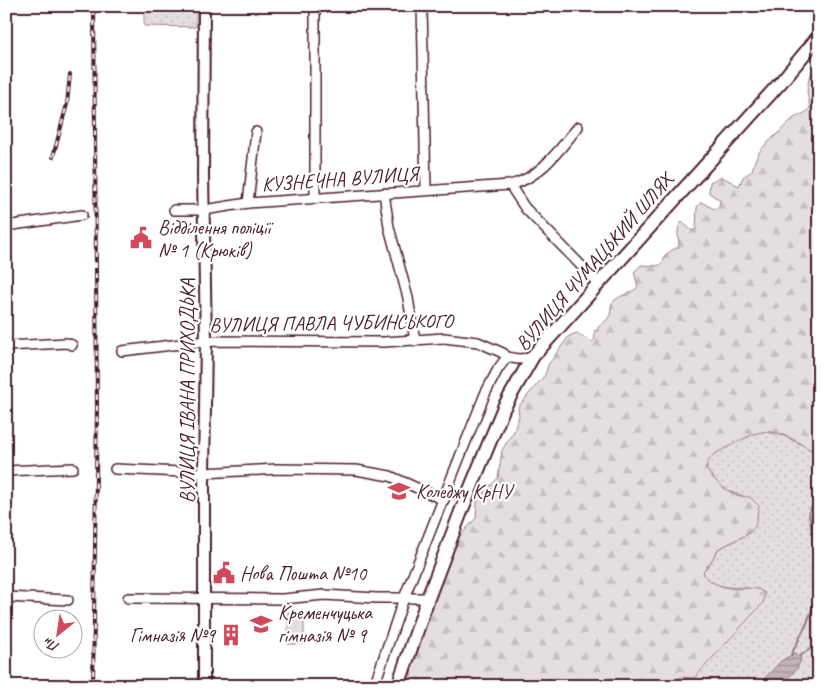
<svg xmlns="http://www.w3.org/2000/svg" width="825" height="692" font-family="Caveat,sans-serif">
  <defs>
    <pattern id="green-dots" width="8" height="8" patternUnits="userSpaceOnUse" patternTransform="scale(1.25)"><rect width="8" height="8" fill="#e5dee0"/><path d="M2 2h.1M6 6h.1" fill="none" stroke="#c6bec0" stroke-width="1.8" stroke-linecap="round"/></pattern>
    <pattern id="forest-firs" width="22" height="20" patternUnits="userSpaceOnUse" patternTransform="scale(1.25)"><rect width="22" height="20" fill="#e5dee0"/><path d="M5 1l3.5 6h-7zM16 11l3.5 6h-7z" fill="#c6bec0"/></pattern>
    <pattern id="water-rules" width="6" height="5" patternUnits="userSpaceOnUse" patternTransform="scale(1.25)"><rect width="6" height="5" fill="#c1b3b6"/><path d="M0 2.5h6" fill="none" stroke="#9f9194"/></pattern>
  </defs>
  <rect width="100%" height="100%" fill="#fff"/>
  <filter id="ink" filterUnits="userSpaceOnUse"><feTurbulence type="fractalNoise" baseFrequency=".02" numOctaves="2"/><feDisplacementMap in="SourceGraphic" scale="10" xChannelSelector="R" yChannelSelector="G"/><feConvolveMatrix kernelMatrix="1 2 1 2 8 2 1 2 1" color-interpolation-filters="sRGB"/></filter>
  <g filter="url(#ink)">
    <!-- green -->
    <g fill="url(#green-dots)" stroke="#987e86">
      <polygon points="153,6 196,6 196,27 144,26 144,8 152,8"/>
      <path d="M762,431L784,436L815,451H819V686H667L681,677L746,587C732,588 707,588 703,571L710,563L718,549L748,534L745,497L722,488L706,469C706,465 707,461 710,458C717,449 751,435 762,431Z"/>
    </g>
    <!-- forest -->
    <path fill="url(#forest-firs)" stroke="#987e86" d="M819,63V451C811,452 804,446 798,442C764,423 756,433 726,448C716,453 707,457 706,469C717,484 731,497 750,497L759,506L755,527L748,534L718,549L710,563L703,571C705,581 719,586 729,588C741,591 753,584 765,593L763,603L694,678L681,677L667,686H410L412,665L455,543L459,537L476,518L477,502L479,498L498,478L502,450L514,431L519,416L518,407L545,375L548,365L569,336L577,333L592,342L595,339L594,334L595,330L598,331V327C602,324 608,320 610,315C612,310 609,305 614,301C621,294 631,294 638,287L634,272L641,265L658,266L664,261V256L672,250L679,247C679,238 675,229 682,222L691,230H696L697,207L701,202L714,209L719,206L720,200L709,193L710,182L721,177C728,179 732,183 739,186L743,177L752,171C756,152 763,147 776,135C782,130 787,123 794,118C800,114 806,114 810,108L807,91L809,78Z"/>
    <!-- pitch -->
    <rect fill="#e5dee0" stroke="#987e86" x="288" y="612" width="16" height="32"/>
    <!-- water -->
    <path fill="url(#water-rules)" stroke="#91787e" d="M795,653L801,658C799,670 788,678 780,686H757L781,661Z"/>
    <g fill="none" stroke-linecap="round" stroke-linejoin="round">
      <!-- stream -->
      <g stroke="#91787e" stroke-width="2">
        <polyline points="791,655 807,623 815,601 819,581 809,512 819,493"/>
        <polyline points="800,656 819,643"/>
      </g>
      <!-- minor casing -->
      <g stroke="#4a1f2b" stroke-width="12">
        <g id="minor">
          <polyline points="422,6 426,190"/>
          <path d="M510,185C540,178 559,150 578,127"/>
          <polyline points="384,193 389,227 408,298 415,341"/>
          <polyline points="315,198 315,6"/>
          <polyline points="248,203 256,132"/>
          <polyline points="174,210 204,210 248,203 510,185 525,208 598,283"/>
          <polyline points="6,226 82,215"/>
          <polyline points="6,346 67,343 72,345"/>
          <polyline points="122,351 206,341 384,342 444,338 478,342 503,353 507,357 518,359 532,358"/>
          <polyline points="115,469 204,473 278,469 356,470 390,476 444,500"/>
          <polyline points="6,471 73,468"/>
          <polyline points="6,597 68,600"/>
          <polyline points="128,598 283,599 324,595 377,598 428,598"/>
          <polyline points="374,686 404,598 463,449 485,394 498,369 507,357"/>
        </g>
      </g>
      <!-- major casing -->
      <g stroke="#4a1f2b" stroke-width="14">
        <polyline id="major" points="204,6 203,176 206,341 204,473 204,686"/>
      </g>
      <!-- highway casing -->
      <g stroke="#4a1f2b" stroke-width="16">
        <polyline id="highway" points="398,686 428,598 462,509 504,407 533,356 781,82 819,36"/>
      </g>
      <!-- minor -->
      <use href="#minor" stroke="#fff" stroke-width="9"/>
      <!-- major -->
      <use href="#major" stroke="#fff" stroke-width="10"/>
      <!-- highway -->
      <use href="#highway" stroke="#fff" stroke-width="12"/>
      <!-- rail casing -->
      <g stroke="#4a1f2b" stroke-width="4">
        <g id="rail">
          <polyline points="53,157 67,104 70,74"/>
          <polyline points="93,686 97,406 94,6"/>
        </g>
      </g>
      <!-- rail -->
      <use href="#rail" stroke="#fff" stroke-width="2" stroke-dasharray="5.5" stroke-linecap="butt"/>
    </g>
  </g>
  <!-- icons -->
  <defs>
    <g id="civic-bare" transform="scale(1.725)"><path d="M-.6-6.5H3V-4.5H.6V-3L4-1V1h2V6H-6V1h2V-1L-.6-3ZM-1.2 2.5V6h2.4V2.5Z" fill="#d1495b" stroke="#fff" stroke-width="2.5" paint-order="stroke"/></g>
    <g id="school-bare" transform="scale(1.725)"><path d="M0-5L7-2L0 1L-7-2ZM-4 1L0 2.5L4 1V4Q0 6-4 4Z" fill="#d1495b" stroke="#fff" stroke-width="2.5" paint-order="stroke"/></g>
    <g id="building-bare" transform="scale(1.725)"><path d="M-4-6H4V6H1V3H-1V6H-4ZM-2.5-4.3h1.7v1.8h-1.7ZM.8-4.3h1.7v1.8H.8ZM-2.5-1h1.7V.8h-1.7ZM.8-1h1.7V.8H.8Z" fill="#d1495b" stroke="#fff" stroke-width="2.5" paint-order="stroke"/></g>
  </defs>
  <g fill-rule="evenodd">
    <use href="#civic-bare" x="141" y="238"/>
    <use href="#school-bare" x="399" y="491"/>
    <use href="#civic-bare" x="224" y="573"/>
    <use href="#school-bare" x="261" y="624"/>
    <use href="#building-bare" x="231" y="635"/>
  </g>
  <g text-anchor="middle" dominant-baseline="central" stroke-width="4.5" stroke-linejoin="round" paint-order="stroke">
    <!-- street labels -->
    <g font-size="20" fill="#4a1f2b" stroke="#fff">
      <text transform="translate(340 179) rotate(-4)">КУЗНЕЧНА ВУЛИЦЯ</text>
      <text transform="translate(594 262) rotate(-49)">ВУЛИЦЯ ЧУМАЦЬКИЙ ШЛЯХ</text>
      <text transform="translate(331 323) rotate(-1)">ВУЛИЦЯ ПАВЛА ЧУБИНСЬКОГО</text>
      <text transform="translate(187 391) rotate(-90)">ВУЛИЦЯ ІВАНА ПРИХОДЬКА</text>
    </g>
    <!-- poi labels -->
    <g font-size="20" fill="#4a1f2b" stroke="#fff" text-anchor="start">
      <text x="158" y="227">Відділення поліції<tspan x="158" dy="23">№ 1 (Крюків)</tspan></text>
      <text x="416" y="491">Коледжу КрНУ</text>
      <text x="240" y="573">Нова Пошта №10</text>
      <text x="278" y="612">Кременчуцька<tspan x="278" dy="23">гімназія № 9</tspan></text>
      <text x="215" y="635" text-anchor="end">Гімназія №9</text>
    </g>
  </g>
  <!-- margin -->
  <rect width="825" height="692" fill="none" stroke="#fff" stroke-width="25"/>
  <rect x="12" y="12" width="800" height="667" fill="none" stroke="#4a1f2b" stroke-width="2" filter="url(#ink)"/>
  <!-- north arrow -->
  <g transform="translate(58 634) rotate(210)"><circle r="24" fill="#ffffff" stroke="#b7a5aa"/>
  <path d="M0-4L9 19L0 12L-9 19Z" fill="#d1495b"/>
  <text y="-8" font-size="14" font-weight="bold" text-anchor="middle" fill="#4a1f2b">Пн</text>
  </g>
</svg>
